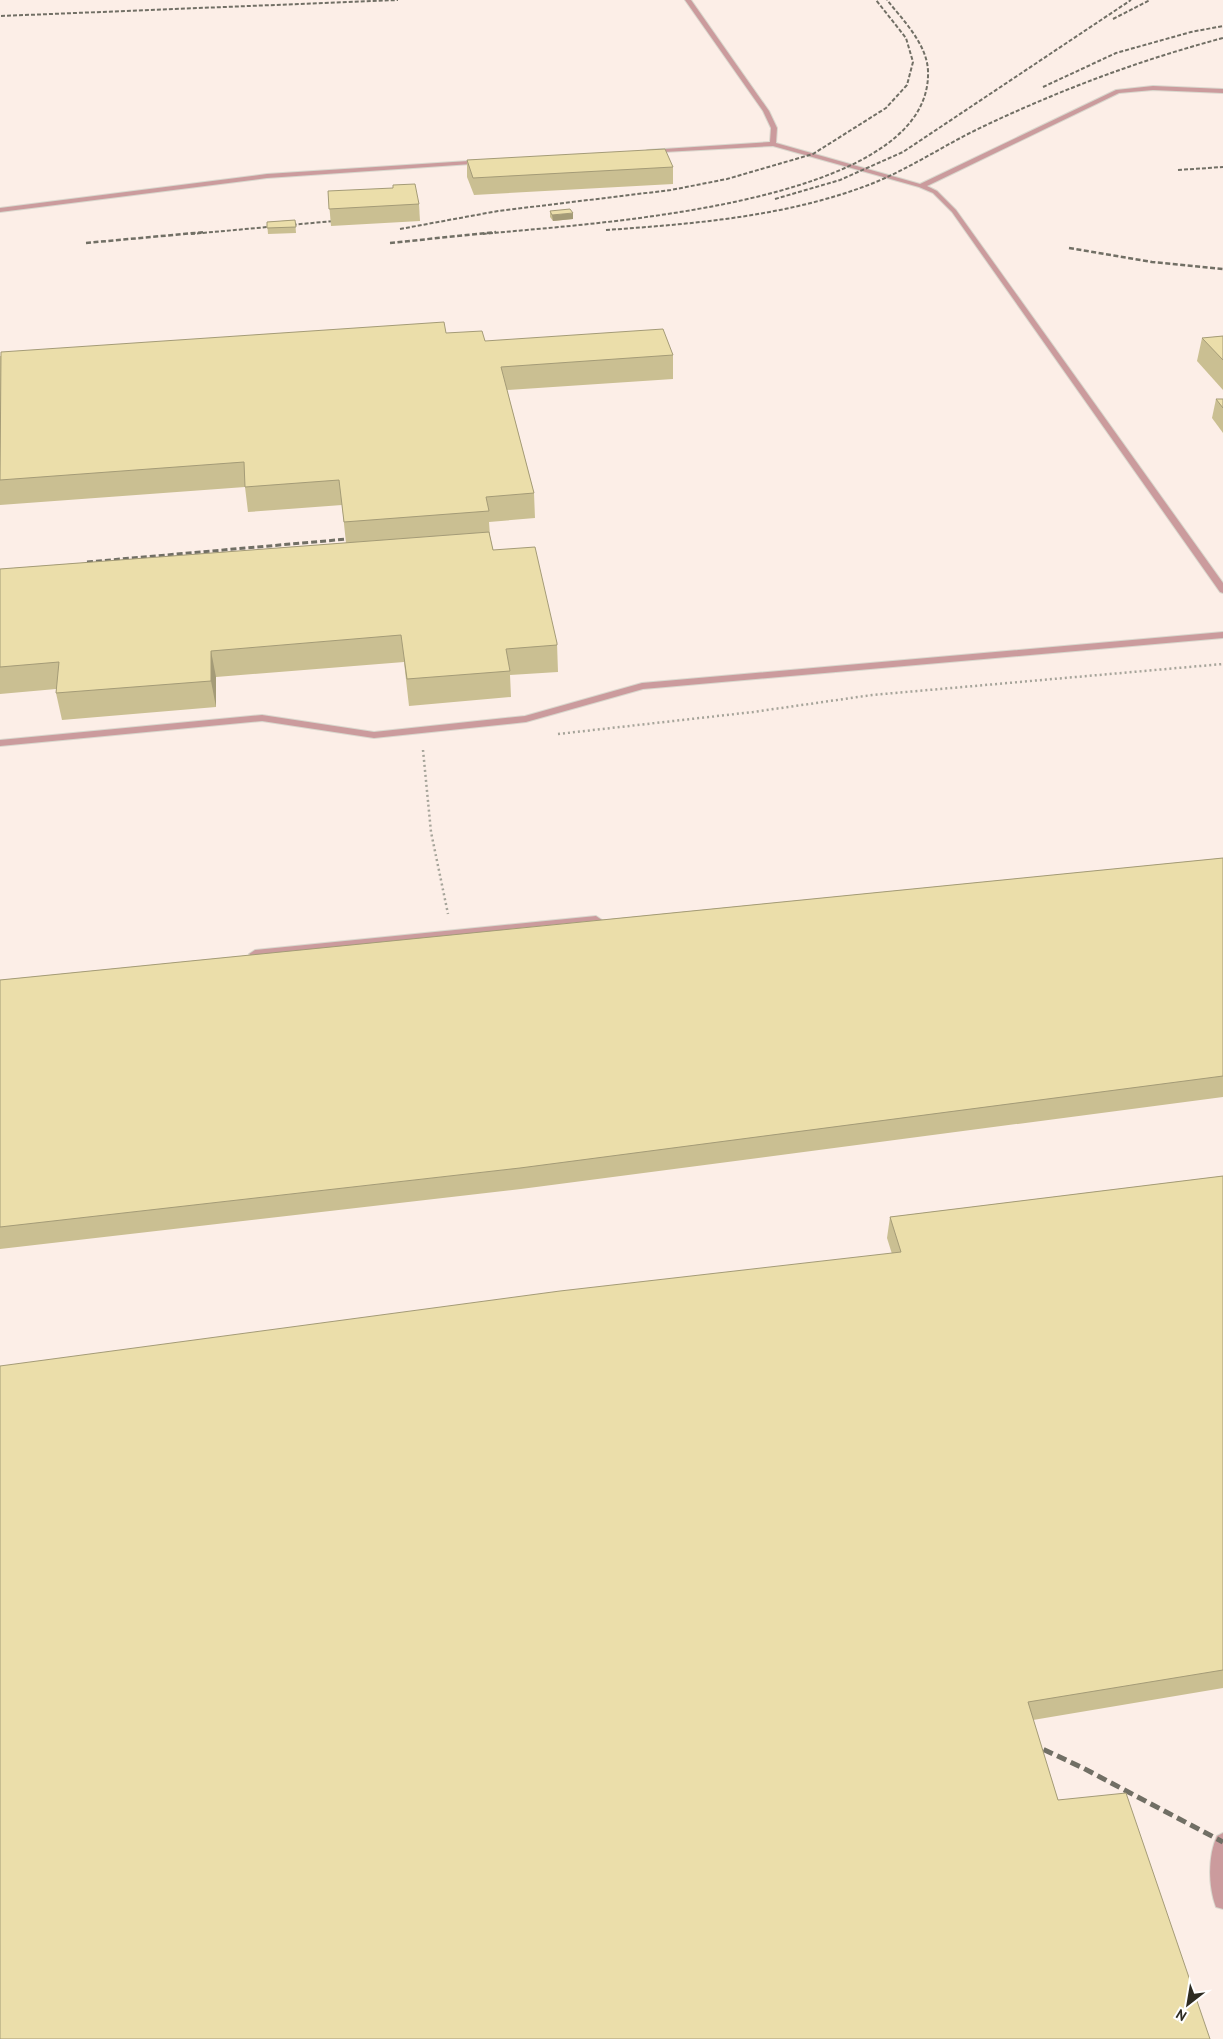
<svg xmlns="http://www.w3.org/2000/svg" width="1223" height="2039" font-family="'PT Sans',sans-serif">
  <rect width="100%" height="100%" fill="#fefcf2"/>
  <!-- industrial -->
  <rect fill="#fceee7" x="0" y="0" width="1223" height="2039"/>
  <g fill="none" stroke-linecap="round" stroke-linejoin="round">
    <!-- minor casing -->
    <g stroke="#d9d7cd" stroke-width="2">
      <g id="minor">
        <polygon points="685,0 691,0 769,111 777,128 776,143 920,184 1116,90 1153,86 1223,89 1223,93 1153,90 1119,93 927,186 937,191 956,210 1223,583 1223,593 1220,592 952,212 933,193 919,187 773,146 646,153 646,151 648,150 770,142 771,128 763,111"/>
        <polygon points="484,160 487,162 486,163 267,178 0,212 0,208 267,174"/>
        <polygon points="1223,632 1223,638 643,689 526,722 374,738 262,721 0,746 0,740 262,715 374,732 525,716 642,683"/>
        <polygon points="596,916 602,920 600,923 255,958 249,954 255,950"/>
        <path d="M1223,1833V1909L1216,1907C1208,1886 1208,1856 1217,1836Z"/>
      </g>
    </g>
    <!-- path -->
    <g stroke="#a6a49a" stroke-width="2.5" stroke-dasharray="2 3" stroke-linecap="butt">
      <polyline points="558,734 753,712 872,695 1223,664"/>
      <polyline points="423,750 431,832 448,914"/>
    </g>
    <!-- minor -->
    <use href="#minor" fill="#cb9b9d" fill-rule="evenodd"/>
    <!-- rail-far3 -->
    <g stroke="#716f65" stroke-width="2" stroke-dasharray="4 2" stroke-linecap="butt">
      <polyline points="1,16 398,0"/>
      <polyline points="1113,19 1150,0"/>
      <polyline points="1043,87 1116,53 1191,32 1223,26"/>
      <polyline points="1178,170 1223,167"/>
      <polyline points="775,199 840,180 903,152 1131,0"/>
      <polyline points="400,229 498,211 671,190 727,179 813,154 886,108 907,85 913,62 906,38 876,0"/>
      <path d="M606,230C692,224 781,217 863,187C905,172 942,146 982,127C1060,90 1140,60 1223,38"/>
      <polyline points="191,234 345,220"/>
      <path d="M483,234C577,224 933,208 928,71C927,44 903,20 887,0"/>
    </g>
    <!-- rail-far2 -->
    <g stroke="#716f65" stroke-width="2.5" stroke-dasharray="5 2.5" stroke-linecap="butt">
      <polyline points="86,243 205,232"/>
      <polyline points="390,243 496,232"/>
      <polyline points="1069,248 1152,262 1223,269"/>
    </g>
    <!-- rail-far1 -->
    <polyline stroke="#716f65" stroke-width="3" stroke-dasharray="6 3" stroke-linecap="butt" points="87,562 359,538"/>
    <!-- rail -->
    <polyline stroke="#716f65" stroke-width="5" stroke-dasharray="10 5" stroke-linecap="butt" points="1030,1743 1083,1768 1223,1842"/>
  </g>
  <!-- wall -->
  <g fill="#cabf92">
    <polygon points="467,160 673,167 673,184 474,195 467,177"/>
    <polygon points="328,191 419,204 420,221 331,226"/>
    <polygon points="550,211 573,219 553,221 550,217"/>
    <polygon points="295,220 296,233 268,234 267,222"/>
    <polygon points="446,333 485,341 673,355 673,379 507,390 534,493 535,518 489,522 490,536 493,550 557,643 558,672 510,675 511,697 409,706 404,662 216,677 216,707 62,720 56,693 56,689 0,694 0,569 346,543 342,505 248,512 245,487 0,505 0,356"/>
    <polygon points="1223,336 1223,390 1197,361 1202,338"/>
    <polygon points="1216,399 1223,399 1223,433 1212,418"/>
    <polygon points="1223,858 1223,1097 521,1189 0,1249 0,980"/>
    <polygon points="1223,1176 1223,1688 1033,1720 1058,1800 0,2039 892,1254 887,1238 890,1217"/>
  </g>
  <!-- shaded-wall -->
  <g fill="#a49b77">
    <polygon points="573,213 573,219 553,221 552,215"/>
    <polygon points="211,651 216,677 216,707 211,681"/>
  </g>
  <!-- building -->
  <g fill="#ebdeaa" stroke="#a49b77">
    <polygon points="665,149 673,167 473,178 467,160"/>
    <polygon points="415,184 419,204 329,209 328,191 393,188 393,185"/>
    <polygon points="570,209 573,213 552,215 550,211"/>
    <polygon points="295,220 296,227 267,228 267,222"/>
    <polygon points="444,322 446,333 482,331 485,341 663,329 673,355 501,367 534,493 486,497 489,511 344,522 339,480 245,487 244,462 0,480 1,352"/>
    <polygon points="1223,336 1223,360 1202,338"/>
    <polygon points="1216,399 1223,399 1223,408"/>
    <polygon points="489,532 493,550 535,547 557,643 557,645 506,649 510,671 407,679 401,635 211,651 211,681 56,693 59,662 0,667 0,569"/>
    <polygon points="1223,858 1223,1076 520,1168 0,1227 0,980"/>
    <polygon points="1223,1176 1223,1670 1028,1702 1058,1800 1126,1793 1210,2039 0,2039 0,1366 560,1291 901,1252 890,1217"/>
  </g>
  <!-- north arrow -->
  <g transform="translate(1188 2004) rotate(211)" stroke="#ffffff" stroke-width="4" paint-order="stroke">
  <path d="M0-4L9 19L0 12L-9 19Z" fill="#2e2c22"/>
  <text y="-8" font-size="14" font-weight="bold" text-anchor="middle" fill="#2e2c22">N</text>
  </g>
</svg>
